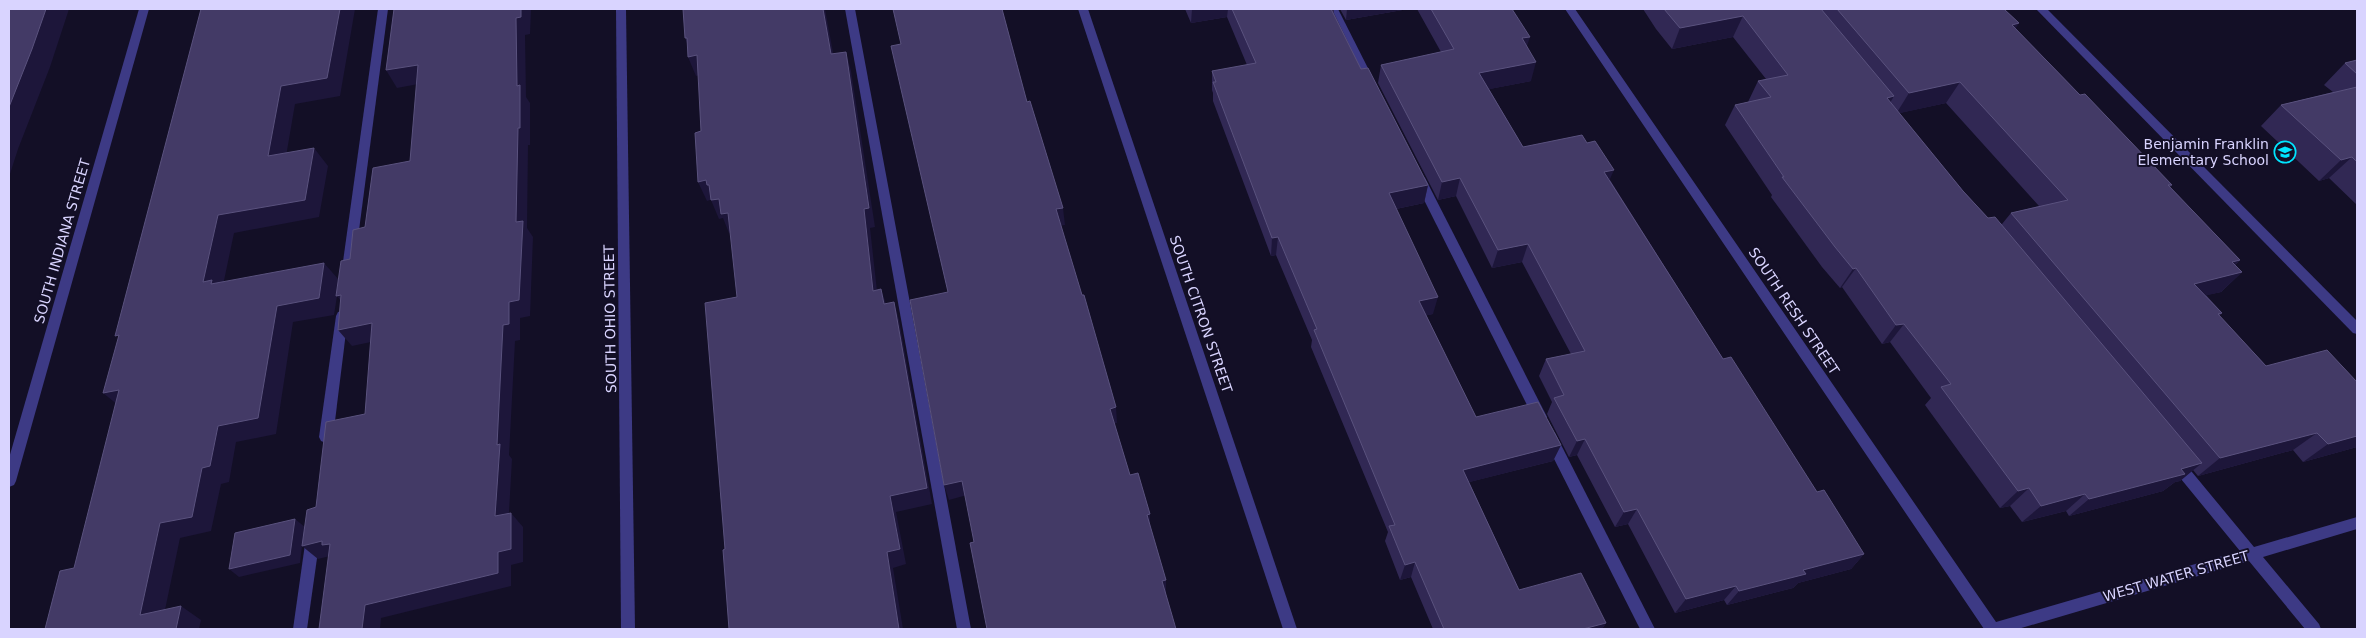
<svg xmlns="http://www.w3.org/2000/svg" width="2366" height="638" font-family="'DejaVu Sans',sans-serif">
  <rect width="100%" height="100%" fill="#130f26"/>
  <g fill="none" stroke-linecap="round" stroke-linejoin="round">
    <!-- minor -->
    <g fill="#3d3a85" fill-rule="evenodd">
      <polygon points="139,9 149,9 16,481 14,485 9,487 9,458"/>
      <polygon points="378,9 388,9 353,276 351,279 343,279 341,276"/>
      <polygon points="616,9 626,9 635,629 621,629"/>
      <polygon points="845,9 855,9 971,629 957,629"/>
      <polygon points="1078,9 1088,9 1297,629 1283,629"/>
      <polygon points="1328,9 1338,9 1375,82 1374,85 1366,85"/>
      <polygon points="1565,9 1575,9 1996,622 2240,551 2172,468 2170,464 2172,460 2177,458 2182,460 2254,547 2357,517 2357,529 2263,557 2319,624 2321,629 2305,629 2249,561 2018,629 1984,629"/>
      <polygon points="2036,9 2047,9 2357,321 2357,334 2353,333"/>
      <polygon points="1419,174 1425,178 1545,413 1547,417 1545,421 1540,423 1535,421 1413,178"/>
      <polygon points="342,311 346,312 348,316 333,437 331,441 326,443 321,441 319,437 336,316 338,312"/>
      <polygon points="1550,431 1555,433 1655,629 1640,629 1543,437 1545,433"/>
      <polygon points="313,531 318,533 320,537 307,629 293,629 306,537 308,533"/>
    </g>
  </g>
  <!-- wall -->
  <g fill="#312854" fill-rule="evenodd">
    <polygon points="1185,9 1334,9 1334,13 1361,69 1428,185 1424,203 1396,209 1433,314 1426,315 1476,417 1561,445 1553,461 1469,482 1519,590 1606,623 1602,629 1433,629 1411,577 1400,580 1385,541 1388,532 1311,347 1312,340 1276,255 1271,256 1213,101 1213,93 1212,90 1212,71 1247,65 1227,17 1191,23"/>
    <polygon points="1340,9 1408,9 1346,20"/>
    <polygon points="1417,9 1512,9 1527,47 1531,81 1489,89 1523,147 1610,180 1723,359 1817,492 1864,554 1851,569 1798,583 1793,588 1727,605 1724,600 1675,613 1628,524 1615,527 1577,455 1569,457 1547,414 1552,402 1539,376 1546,359 1571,354 1522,262 1492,268 1456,196 1438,200 1378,83 1381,65 1441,52"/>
    <path d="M1643,9H2004L2019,23L2015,28L2080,95L2172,185L2170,187L2240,260L2235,265L2242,272L2221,292L2206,295L2222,313L2219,316L2266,366L2357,447L2303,462L2293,450L2198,476L2193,470L2180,481L2175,482L2163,491L2069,516L2066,511L2022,522L2010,506L2000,508L1925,405L1931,398L1890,342L1882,344L1842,287L1840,288L1822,267L1771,197L1772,195L1725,125L1735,105L1748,102L1758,81L1766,79L1733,37L1672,49L1656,29ZM1946,103L2039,206L2011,213L2002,224L1988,218L1963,191L1899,113Z"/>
    <polygon points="2357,60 2357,205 2329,178 2319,181 2261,126 2281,105 2333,92 2324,85 2345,63"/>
  </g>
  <!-- shaded-wall -->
  <g fill="#1d163a">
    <polygon points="46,9 69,9 50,67 18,149 9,177 9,107"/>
    <polygon points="340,9 355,9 340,96 295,104 283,174 268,156 281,86"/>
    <polygon points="521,9 531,9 530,34 525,35 526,97 530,103 530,145 528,145 527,228 533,237 530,316 520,318 520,340 515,341 509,455 512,459 508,530 495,516 497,445 503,325 509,302 516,222 516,18"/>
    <polygon points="823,9 825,9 837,74 831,54"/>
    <polygon points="1192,9 1228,9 1227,17 1191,23"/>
    <polygon points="1347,9 1408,9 1346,20"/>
    <polygon points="1743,16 1733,37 1672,49 1680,28"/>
    <polygon points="2019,23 2005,44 2012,25"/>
    <polygon points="1530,37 1524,55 1522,38"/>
    <polygon points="685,38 687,38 697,55 705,74 696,76 688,57 692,56"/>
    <polygon points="846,52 851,71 875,227 870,228 879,309 873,291"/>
    <polygon points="1536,62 1531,81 1475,92 1479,73"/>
    <polygon points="418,65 429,82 397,88 386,70"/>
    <polygon points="1960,82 1946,103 1896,114 1909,93"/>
    <polygon points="1894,96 1882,117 1887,98"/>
    <polygon points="314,148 328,166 319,217 234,233 222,290 203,282 218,215"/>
    <polygon points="2352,157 2329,178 2319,181 2341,160"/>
    <polygon points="1614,170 1606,188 1604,172"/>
    <polygon points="1460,178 1456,196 1438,200 1442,182"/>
    <polygon points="706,180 728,213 736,231 729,233 723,218 719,219 711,200 713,199 707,201 698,182"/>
    <polygon points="1428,185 1424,203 1386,211 1389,193"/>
    <polygon points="1063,208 1065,225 1058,226 1056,209"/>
    <polygon points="1278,237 1276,255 1271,256 1272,238"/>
    <polygon points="1528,244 1522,262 1492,268 1498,250"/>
    <polygon points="2240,260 2222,277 2242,272 2221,292 2175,303 2194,284 2232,262"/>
    <polygon points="324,263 339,280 341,295 350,312 337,296 334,315 293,322 276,434 236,442 229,482 221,484 211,531 180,538 161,629 140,615 160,523 202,468 218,426 277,306"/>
    <polygon points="1856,268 1842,287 1840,288 1853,269"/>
    <polygon points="881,289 887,307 884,304"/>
    <polygon points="1438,297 1433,314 1415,318 1419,301"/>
    <polygon points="894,302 899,320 932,504 896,512 906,564 893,568 903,629 899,629 887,552 890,496"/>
    <polygon points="372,323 385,339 352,346 338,330"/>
    <polygon points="1904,324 1890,342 1882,344 1896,325"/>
    <polygon points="119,390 123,409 103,393"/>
    <polygon points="1116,407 1117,423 1111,424 1110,409"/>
    <polygon points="2317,433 2293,450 2198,476 2220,458"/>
    <polygon points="2357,436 2357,447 2303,462 2328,444"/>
    <polygon points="1585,439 1577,455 1569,457 1577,441"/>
    <polygon points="1561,445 1553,461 1458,485 1463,470"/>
    <polygon points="2202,463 2180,481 2175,482 2163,491 2069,516 2089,499 2181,469"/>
    <polygon points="962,481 967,495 949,500 944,485"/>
    <polygon points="2029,488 2010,506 2000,508 2018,491"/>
    <polygon points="2085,494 2066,511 2022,522 2041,506"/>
    <polygon points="1637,509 1628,524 1615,527 1624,512"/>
    <polygon points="511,513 523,527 523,562 511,565 511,586 381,618 380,629 362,629 365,605 498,552"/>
    <polygon points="1150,514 1150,529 1147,515"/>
    <polygon points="295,519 322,541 330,544 334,555 318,559 302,546 300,563 239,577 229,569"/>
    <polygon points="1864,554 1851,569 1798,583 1793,588 1727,605 1739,591 1803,570"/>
    <polygon points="1415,562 1411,577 1400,580 1405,565"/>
    <polygon points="1166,580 1166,593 1163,595 1162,581"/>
    <polygon points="1736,586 1724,600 1675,613 1686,599"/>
    <polygon points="181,606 201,620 199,629 176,629"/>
    <polygon points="1606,623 1602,629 1583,629"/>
  </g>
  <!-- building -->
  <g fill="#433a66" stroke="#5a527e">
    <polygon points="9,9 46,9 32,49 9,107"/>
    <polygon points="201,9 340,9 327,78 281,86 268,156 314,148 305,200 218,215 203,282 212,280 211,284 324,263 319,298 277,306 258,418 218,426 210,466 202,468 192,517 160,523 140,615 181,606 176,629 45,629 60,571 74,568 119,390 103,393 119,335 115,336"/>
    <polygon points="394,9 521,9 521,17 516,18 517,86 520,85 520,128 518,128 516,222 523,221 519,300 509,302 509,324 503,325 497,445 500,444 495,516 511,513 511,549 498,552 498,573 365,605 362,629 319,629 330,544 322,545 322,541 302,546 307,510 316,507 326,422 365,414 372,323 338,330 341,295 336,296 341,261 350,259 353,230 365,227 373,168 410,161 418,65 386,70"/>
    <polygon points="683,9 823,9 831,54 846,52 869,208 864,209 873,291 881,289 884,304 894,302 927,488 890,496 900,549 887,552 899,629 729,629 723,550 725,549 705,303 737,297 728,213 721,214 719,199 711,200 709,185 707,185 706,180 698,182 695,133 701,131 697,55 688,57 687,38 685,38"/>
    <polygon points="893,9 1002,9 1027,102 1030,101 1063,208 1056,209 1082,295 1084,295 1116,407 1110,409 1130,475 1138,473 1150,514 1147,515 1166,580 1162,581 1176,629 987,629 970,543 974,542 962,481 944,485 910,300 948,292 891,46 901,44"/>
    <polygon points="1232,9 1331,9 1361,69 1368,68 1428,185 1389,193 1438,297 1419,301 1476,417 1538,402 1561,445 1463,470 1519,590 1581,573 1606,623 1583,629 1444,629 1415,562 1405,565 1389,526 1395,525 1314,330 1317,329 1278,237 1272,238 1213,82 1216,82 1212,71 1256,63"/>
    <polygon points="1431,9 1512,9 1530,37 1522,38 1536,62 1479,73 1523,147 1582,135 1587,143 1595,141 1614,170 1604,172 1723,359 1731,357 1817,492 1824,490 1864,554 1803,570 1806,574 1739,591 1736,586 1686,599 1637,509 1624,512 1585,439 1577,441 1554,398 1564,395 1546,359 1585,351 1528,244 1498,250 1460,178 1442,182 1381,65 1454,49"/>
    <polygon points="1664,9 1821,9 1894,96 1887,98 1963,191 1988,218 1995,217 2202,463 2181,469 2185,474 2089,499 2085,494 2041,506 2029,488 2018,491 1941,387 1951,384 1904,324 1896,325 1856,268 1853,269 1835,247 1782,177 1784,177 1735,105 1771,97 1758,81 1788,75 1743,16 1680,28"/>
    <polygon points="1837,9 2004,9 2019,23 2012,25 2080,95 2085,94 2172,185 2168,185 2240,260 2232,262 2242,272 2194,284 2222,313 2218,314 2266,366 2327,350 2357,382 2357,436 2328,444 2317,433 2220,458 2011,213 2068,200 1960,82 1909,93"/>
    <polygon points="2357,60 2357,74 2345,63"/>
    <polygon points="2357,87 2357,162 2352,157 2341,160 2281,105"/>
    <polygon points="295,519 290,555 229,569 235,533"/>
  </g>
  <!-- icons -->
  <defs>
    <g id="school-ring" transform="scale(1.125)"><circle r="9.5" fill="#130f26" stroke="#00e5ff" stroke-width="1.5"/><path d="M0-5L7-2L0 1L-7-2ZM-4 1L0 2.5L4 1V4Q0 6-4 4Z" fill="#00e5ff"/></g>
  </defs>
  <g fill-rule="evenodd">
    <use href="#school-ring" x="2285" y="152"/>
  </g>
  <g text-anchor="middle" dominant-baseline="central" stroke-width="4" stroke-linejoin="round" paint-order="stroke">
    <!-- poi labels -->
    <g font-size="14" fill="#d9d4ff" stroke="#130f26" text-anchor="end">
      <text x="2269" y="144">Benjamin Franklin<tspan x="2269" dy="16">Elementary School</tspan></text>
    </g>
    <!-- street labels -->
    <g font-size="14" fill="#d9d4ff" stroke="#130f26">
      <text transform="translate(62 241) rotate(-74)">SOUTH INDIANA STREET</text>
      <text transform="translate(1794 311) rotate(56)">SOUTH RESH STREET</text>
      <text transform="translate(1201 314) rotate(71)">SOUTH CITRON STREET</text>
      <text transform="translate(610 319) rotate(-91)">SOUTH OHIO STREET</text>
      <text transform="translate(2176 576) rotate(-16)">WEST WATER STREET</text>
    </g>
  </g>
  <!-- border -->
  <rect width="2366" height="638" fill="none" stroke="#d9d4ff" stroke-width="20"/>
</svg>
